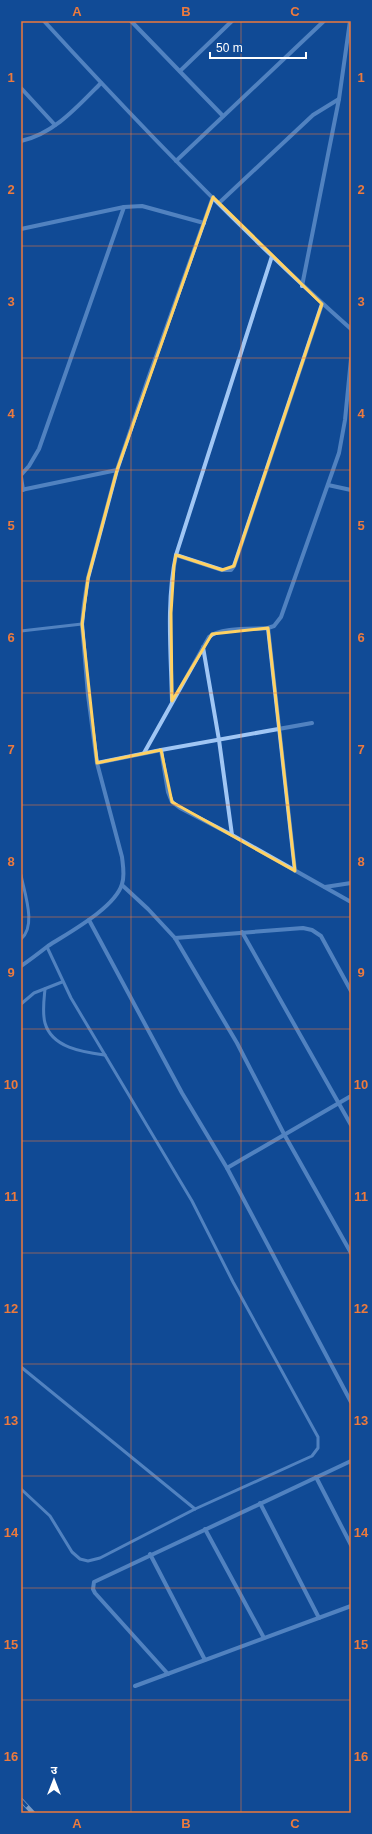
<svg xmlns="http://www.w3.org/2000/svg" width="372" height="1834" font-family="Helvetica,'Noto Sans Devanagari',sans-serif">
  <rect width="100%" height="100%" fill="#114b96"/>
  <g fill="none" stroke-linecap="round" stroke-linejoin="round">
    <!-- lane -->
    <g stroke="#a0c6f4" stroke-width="3">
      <polyline points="21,631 82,624"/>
      <path d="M21,875C24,892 37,926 21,939"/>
      <path d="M45,989C44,1000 42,1012 45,1023C52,1048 83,1052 105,1055"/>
      <polyline points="21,1004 34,993 62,982"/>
      <polyline points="21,1367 195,1509"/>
      <polyline points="21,1489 50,1516 72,1552 80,1559 88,1561 100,1558 195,1509 312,1456 318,1448 318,1437 233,1282 192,1201 71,998 47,947"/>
    </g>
    <!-- street -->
    <g stroke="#a0c6f4" stroke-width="4">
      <path d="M44,21C142,128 243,233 351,329"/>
      <polyline points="131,21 223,116"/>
      <polyline points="180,71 232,21"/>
      <polyline points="21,88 55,125"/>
      <path d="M21,141C54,134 78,106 101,83"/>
      <polyline points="176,161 324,21"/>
      <polyline points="219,203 313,115 339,99"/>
      <polyline points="21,229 124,207 142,206 204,223"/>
      <polyline points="302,286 339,99 350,21"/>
      <polyline points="21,475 29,466 39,449 124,207"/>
      <polyline points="21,477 23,490"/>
      <polyline points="328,485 351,490"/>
      <polyline points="21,490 117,470"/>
      <polyline points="176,555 222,570 231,570 234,566 322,304"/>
      <polyline points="268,628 295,871"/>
      <polyline points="203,647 219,740 232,835"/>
      <path d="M172,701C171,653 166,602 176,555L272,256"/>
      <polyline points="161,750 168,792 172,802 180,808 232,835 351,902"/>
      <path d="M144,753L209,637C219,627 254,629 268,628L274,626L281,617L339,453L345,420L351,359"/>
      <polyline points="97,763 161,750 312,723"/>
      <polyline points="122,885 148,909 175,938 237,1043 284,1134 351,1253"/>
      <polyline points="325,887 351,883"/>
      <polyline points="89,920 182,1093 227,1168 351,1402"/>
      <polyline points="242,932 351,1125"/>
      <polyline points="175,938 303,928 312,930 321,936 351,991"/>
      <path d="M21,966C30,960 39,953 48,946C68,933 115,908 122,884C125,876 123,866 122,857L97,763L88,695L82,624L84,604L88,578L117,470L148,379L213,197"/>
      <polyline points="227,1168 351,1096"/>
      <polyline points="316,1477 351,1545"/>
      <polyline points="260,1503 319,1618"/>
      <polyline points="205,1529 264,1638"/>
      <polyline points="150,1554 205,1660"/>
      <polyline points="168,1674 95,1593 93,1589 94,1582 351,1461"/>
      <polyline points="135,1686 351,1606"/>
    </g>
    <!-- rail casing -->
    <g stroke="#fff" stroke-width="4.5">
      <polyline id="rail" points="21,1800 33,1813"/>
    </g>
    <!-- rail -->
    <use href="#rail" stroke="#114b96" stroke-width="3" stroke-dasharray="9" stroke-linecap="butt"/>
  </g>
  <!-- marked area -->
  <path d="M0 0H372V1834H0ZM213,197L322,304L234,566L222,570L176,555L174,566L171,613L172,701L212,634L268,628L295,871L172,802L161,750L97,763L82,624L88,578L117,470Z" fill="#114b96" fill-opacity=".55" fill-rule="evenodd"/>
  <path fill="none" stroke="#ffd162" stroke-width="3" stroke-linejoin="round" d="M213,197L322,304L234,566L222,570L176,555L174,566L171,613L172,701L212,634L268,628L295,871L172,802L161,750L97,763L82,624L88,578L117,470Z"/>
  <!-- grid -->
  <path fill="none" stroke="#ed7a3d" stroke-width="1" stroke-opacity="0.55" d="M131,21V1813M241,21V1813M21,134H351M21,246H351M21,358H351M21,470H351M21,581H351M21,693H351M21,805H351M21,917H351M21,1029H351M21,1141H351M21,1253H351M21,1364H351M21,1476H351M21,1588H351M21,1700H351"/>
  <!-- border -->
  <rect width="372" height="1834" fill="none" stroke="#114b96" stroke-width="44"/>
  <!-- north arrow -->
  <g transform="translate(54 1780)" stroke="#114b96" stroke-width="3" paint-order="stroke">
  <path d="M0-3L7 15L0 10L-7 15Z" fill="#ffffff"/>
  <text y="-6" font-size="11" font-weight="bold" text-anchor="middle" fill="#ffffff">उ</text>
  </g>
  <!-- scale -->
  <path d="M210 52v6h96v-6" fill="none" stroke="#ffffff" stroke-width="2"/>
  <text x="216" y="52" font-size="12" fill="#ffffff" stroke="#114b96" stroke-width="3" paint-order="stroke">50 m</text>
  <rect x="22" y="22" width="328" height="1790" fill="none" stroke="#ed7a3d" stroke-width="1.5"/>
  <g font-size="13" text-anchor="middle" font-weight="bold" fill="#ed7a3d">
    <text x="77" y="16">A</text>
    <text x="186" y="16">B</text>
    <text x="295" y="16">C</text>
    <text x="11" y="82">1</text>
    <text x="361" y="82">1</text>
    <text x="11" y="194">2</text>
    <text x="361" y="194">2</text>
    <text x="11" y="306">3</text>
    <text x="361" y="306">3</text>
    <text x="11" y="418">4</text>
    <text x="361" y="418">4</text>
    <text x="11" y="530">5</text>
    <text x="361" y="530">5</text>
    <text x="11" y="642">6</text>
    <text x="361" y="642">6</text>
    <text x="11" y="754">7</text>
    <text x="361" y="754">7</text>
    <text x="11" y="866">8</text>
    <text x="361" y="866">8</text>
    <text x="11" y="977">9</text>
    <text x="361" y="977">9</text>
    <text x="11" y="1089">10</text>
    <text x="361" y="1089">10</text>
    <text x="11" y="1201">11</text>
    <text x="361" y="1201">11</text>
    <text x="11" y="1313">12</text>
    <text x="361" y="1313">12</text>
    <text x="11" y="1425">13</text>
    <text x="361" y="1425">13</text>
    <text x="11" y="1537">14</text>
    <text x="361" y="1537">14</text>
    <text x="11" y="1649">15</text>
    <text x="361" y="1649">15</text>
    <text x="11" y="1761">16</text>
    <text x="361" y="1761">16</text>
    <text x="77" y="1828">A</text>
    <text x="186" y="1828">B</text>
    <text x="295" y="1828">C</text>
  </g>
</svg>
